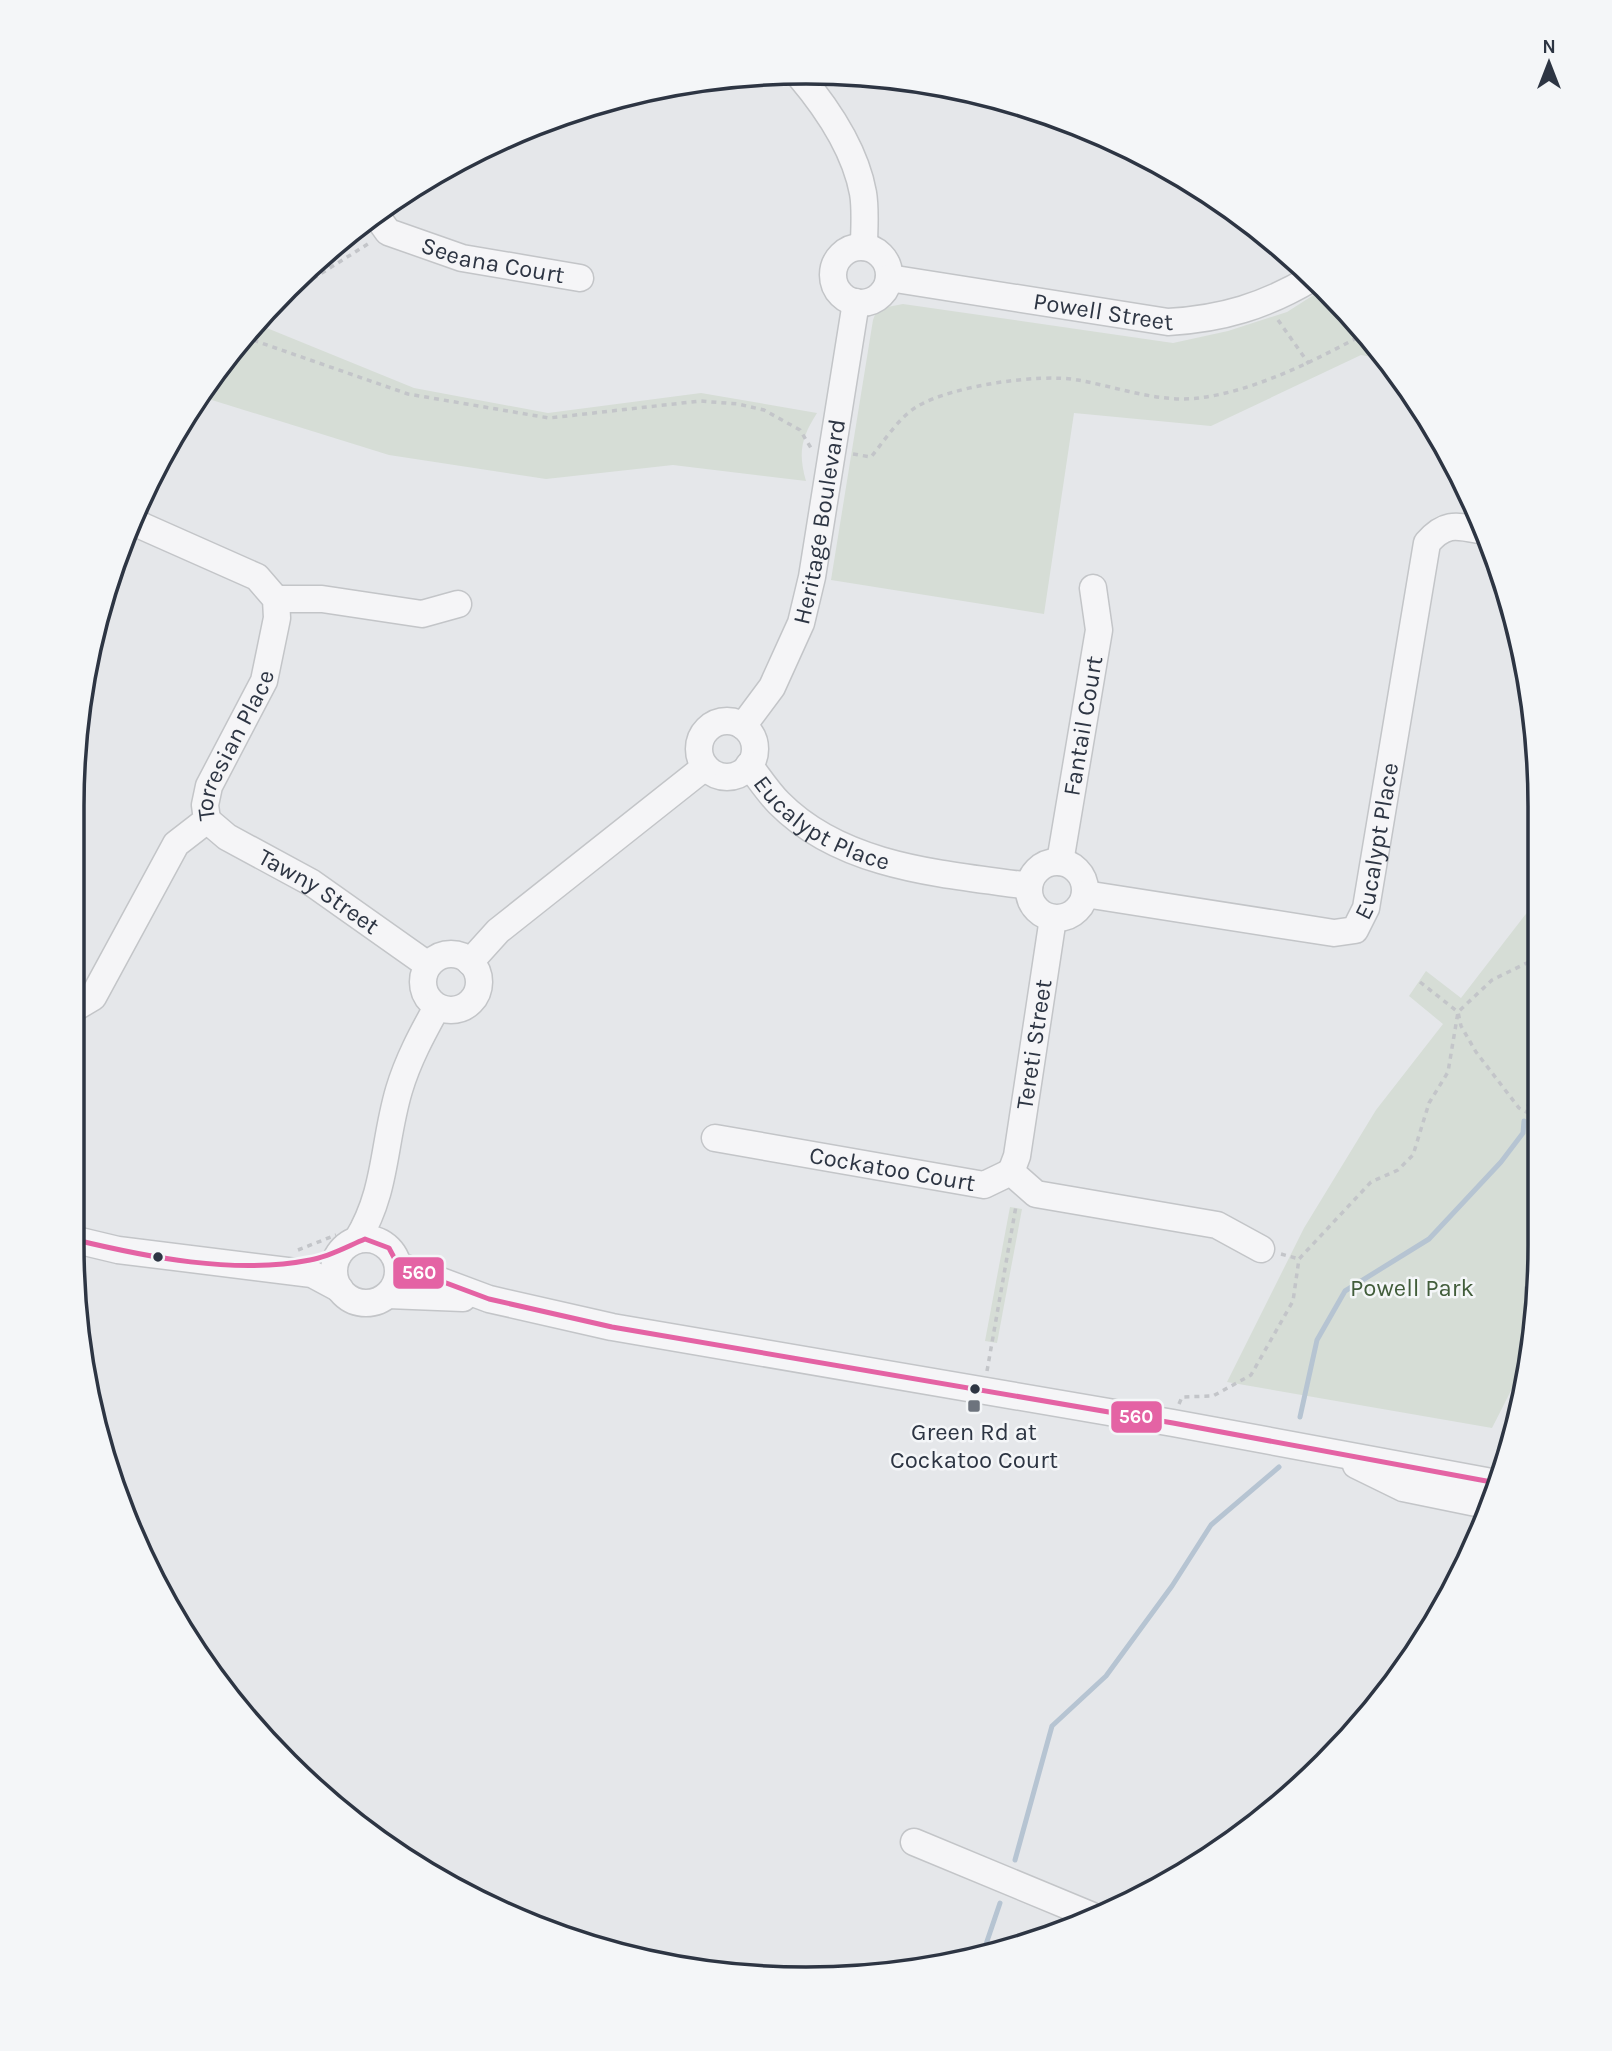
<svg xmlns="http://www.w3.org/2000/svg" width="1612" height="2051" font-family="Karla,sans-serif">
  <rect width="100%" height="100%" fill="#e5e7ea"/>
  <!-- green -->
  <g fill="#d6ddd6">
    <polygon points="1323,289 1358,322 1384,359 1361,355 1211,426 1074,413 1044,614 831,580 873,320 877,309 903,304 1173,343 1228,331 1287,312"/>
    <path d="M257,324L414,388L548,413L701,393L817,413C801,438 798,453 806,481L673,465L546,479L389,455L199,396L224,359Z"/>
    <polygon points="1539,897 1540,1245 1529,1355 1492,1428 1227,1382 1304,1228 1376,1110 1443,1024 1409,996 1426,971 1461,998"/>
    <polygon points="1010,1207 1022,1209 997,1343 985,1341"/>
  </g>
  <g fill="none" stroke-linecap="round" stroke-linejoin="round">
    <!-- stream -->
    <g stroke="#b6c4d2" stroke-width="5">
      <polyline points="1529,1105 1540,1090"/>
      <polyline points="1300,1417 1317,1340 1345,1291 1429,1239 1501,1162 1523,1133 1524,1121"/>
      <polyline points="1015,1860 1052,1726 1106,1676 1172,1586 1211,1525 1279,1467"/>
      <polyline points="982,1956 1000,1903"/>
    </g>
    <!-- minor casing -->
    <g stroke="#c3c5c8" stroke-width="29">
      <g id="minor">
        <path d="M799,75C827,108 855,149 863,193C866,210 864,230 864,247"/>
        <path id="s1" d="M376,215L388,232L462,258L580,278"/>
        <circle cx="861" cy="275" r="28"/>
        <path id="s2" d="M889,278L1168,322C1222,319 1265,306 1312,278"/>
        <polyline points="276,599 322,599 422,614 458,604"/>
        <circle cx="727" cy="749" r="28"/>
        <path id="s3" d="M743,726L772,687L801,623L812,577L856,302"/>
        <path id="s4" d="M749,765C759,778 768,792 779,803C843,868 944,874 1029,886"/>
        <path id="s5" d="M207,820L227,837L312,883L428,965"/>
        <path id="s6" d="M1060,862L1099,630L1093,588"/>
        <circle cx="1057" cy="890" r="28"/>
        <path id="s7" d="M1085,894L1334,933L1355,930L1366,908L1427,543C1446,521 1457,526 1484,531"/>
        <circle cx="451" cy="982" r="28"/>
        <polyline points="470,962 498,931 705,767"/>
        <path id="s8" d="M73,1009L93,997L176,844L207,820L205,805L209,786L264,681L277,618L276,599L257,577L142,526L134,519"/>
        <path id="s9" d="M715,1138L984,1185L1011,1172L1036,1194L1217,1225L1261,1249"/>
        <path id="s10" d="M1011,1172L1017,1156L1053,918"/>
        <polyline points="72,1239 118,1250 312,1274 340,1289"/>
        <circle cx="366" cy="1271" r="32"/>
        <path d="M357,1240C387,1191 383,1144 399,1090C408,1060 422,1034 437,1007"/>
        <polyline points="398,1265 489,1299 612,1327 1173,1423 1497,1483"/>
        <polyline points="388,1295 463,1298"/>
        <polyline points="1356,1465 1403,1488 1491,1506"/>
        <polyline points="914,1842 1090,1915"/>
      </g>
    </g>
    <!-- path -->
    <g stroke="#c3c5c9" stroke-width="3.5" stroke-dasharray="5 5" stroke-linecap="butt">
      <polyline points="279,300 371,242"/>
      <polyline points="1278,320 1309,364"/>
      <polyline points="244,337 408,394 549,418 700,401 738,404 764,410 800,430 811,448"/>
      <path d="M853,454L871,457C885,440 899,417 918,406C952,386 1039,373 1078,380C1117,387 1159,403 1199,398C1255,391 1316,360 1366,333"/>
      <polyline points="1420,982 1458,1012 1461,1026 1476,1052 1519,1108 1540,1119"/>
      <polyline points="298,1250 336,1235"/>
      <polyline points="1281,1254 1299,1259"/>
      <polyline points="987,1371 1016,1206"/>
      <polyline points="1179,1404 1182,1397 1213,1396 1251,1375 1293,1301 1299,1259 1371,1182 1398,1170 1413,1155 1429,1103 1448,1072 1458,1012 1492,980 1539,957"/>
    </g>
    <!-- minor -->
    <use href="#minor" stroke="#f5f5f7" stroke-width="26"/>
    <!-- bus-1 casing -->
    <g stroke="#f4f6f8" stroke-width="10">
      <path id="bus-1" d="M72,1239C146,1257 235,1275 310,1260C329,1257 348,1246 365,1239L389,1248L398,1265L489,1299L612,1327L1173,1423L1497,1483"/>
    </g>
    <!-- bus-1 -->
    <use href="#bus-1" stroke="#e463a4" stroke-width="5"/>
  </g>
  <!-- markers -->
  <g fill="#2d3543" stroke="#f4f6f8" stroke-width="2.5">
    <circle cx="158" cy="1257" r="6"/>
    <circle cx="975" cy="1389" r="6"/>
  </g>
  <rect fill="#6d737d" stroke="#f4f6f8" stroke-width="2.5" x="967" y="1399" width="14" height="14" rx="3.5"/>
  <g text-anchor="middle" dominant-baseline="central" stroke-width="5" stroke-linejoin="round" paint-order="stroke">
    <!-- street labels -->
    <g font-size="24" fill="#2d3543" stroke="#f4f6f8">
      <text stroke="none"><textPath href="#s1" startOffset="130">Seeana Court</textPath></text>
      <text stroke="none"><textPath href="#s2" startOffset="217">Powell Street</textPath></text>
      <text stroke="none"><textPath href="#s3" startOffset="222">Heritage Boulevard</textPath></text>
      <text stroke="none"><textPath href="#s6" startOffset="138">Fantail Court</textPath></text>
      <text stroke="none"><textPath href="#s8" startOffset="318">Torresian Place</textPath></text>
      <text stroke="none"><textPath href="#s4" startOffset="96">Eucalypt Place</textPath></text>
      <text stroke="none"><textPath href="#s7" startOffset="366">Eucalypt Place</textPath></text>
      <text stroke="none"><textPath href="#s5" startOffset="133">Tawny Street</textPath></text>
      <text stroke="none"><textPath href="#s10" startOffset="130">Tereti Street</textPath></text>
      <text stroke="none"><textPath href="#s9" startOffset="180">Cockatoo Court</textPath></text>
    </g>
    <!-- park labels -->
    <g font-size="24" fill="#425d3b" stroke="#f4f6f8">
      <text x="1412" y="1288">Powell Park</text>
    </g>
    <!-- poi labels -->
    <g font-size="24" fill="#2d3543" stroke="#f4f6f8">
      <text x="974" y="1432">Green Rd at<tspan x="974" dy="28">Cockatoo Court</tspan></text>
    </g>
  </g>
  <!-- crop -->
  <path d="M0 0H1612V2051H0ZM806 84H806A722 722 0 0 1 1528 806V1245A722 722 0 0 1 806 1967H806A722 722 0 0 1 84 1245V806A722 722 0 0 1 806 84Z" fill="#f4f6f8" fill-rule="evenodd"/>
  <path fill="none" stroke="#2d3543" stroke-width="3.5" d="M806 84H806A722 722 0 0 1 1528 806V1245A722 722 0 0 1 806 1967H806A722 722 0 0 1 84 1245V806A722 722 0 0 1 806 84Z"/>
  <g stroke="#f4f6f8" stroke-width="2.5">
    <rect x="392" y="1256" width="53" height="34" rx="7" fill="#e463a4"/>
    <rect x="1110" y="1400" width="53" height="34" rx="7" fill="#e463a4"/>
  </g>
  <g font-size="19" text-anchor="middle" font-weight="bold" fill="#fff">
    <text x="419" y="1279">560</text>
    <text x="1136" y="1423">560</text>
  </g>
  <!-- north arrow -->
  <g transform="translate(1549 63)" stroke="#f4f6f8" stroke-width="5" paint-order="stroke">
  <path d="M0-5L12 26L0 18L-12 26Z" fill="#2d3543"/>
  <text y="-10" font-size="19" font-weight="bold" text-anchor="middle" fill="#2d3543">N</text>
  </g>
</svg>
